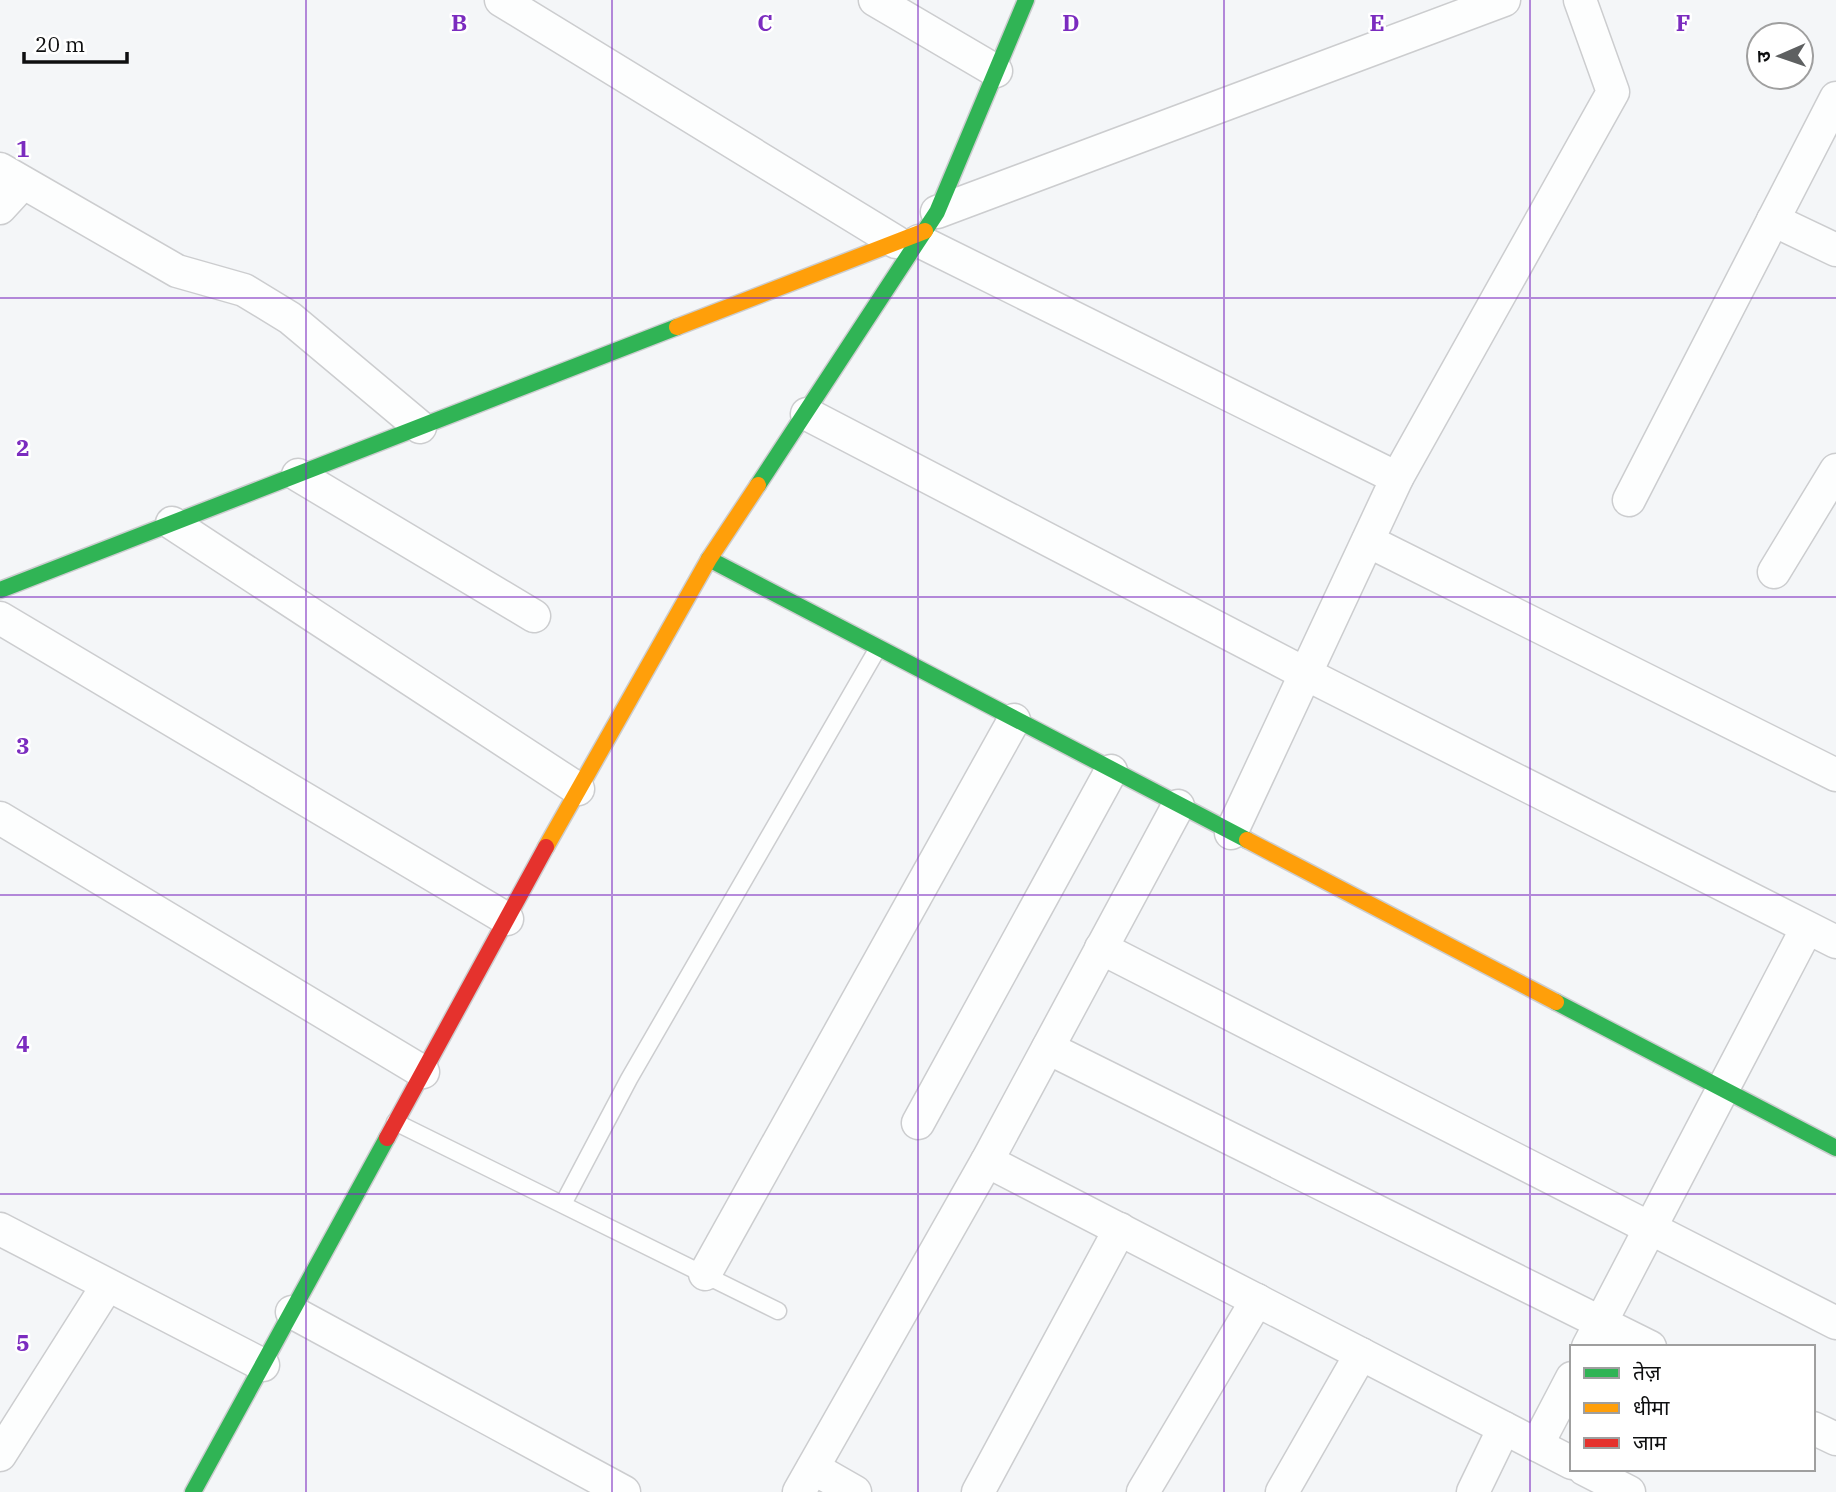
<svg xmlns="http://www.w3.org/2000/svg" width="1836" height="1492" font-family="'IBM Plex Serif','Noto Sans Devanagari',serif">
  <rect width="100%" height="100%" fill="#f4f6f8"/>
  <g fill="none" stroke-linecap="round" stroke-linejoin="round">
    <!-- lane casing -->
    <g stroke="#cccdcf" stroke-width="19">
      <g id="lane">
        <polyline points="395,1122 778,1311"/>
        <polyline points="563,1204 629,1079 878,648"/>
      </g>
    </g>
    <!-- street casing -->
    <g stroke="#cccdcf" stroke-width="35">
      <g id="street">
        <polyline points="501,0 896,242"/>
        <polyline points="875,0 996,71"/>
        <polyline points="0,169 177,271 244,290 290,318 420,427"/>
        <polyline points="0,208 23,183"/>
        <polyline points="937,212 1504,0"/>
        <polyline points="1773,220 1836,250"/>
        <polyline points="919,241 1397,478"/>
        <polyline points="807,414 1306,674 1836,942"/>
        <polyline points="298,475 534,616"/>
        <polyline points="1629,500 1836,98"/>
        <polyline points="172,523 578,789"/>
        <polyline points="1368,541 1836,775"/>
        <polyline points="1774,572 1836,470"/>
        <polyline points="0,618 507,919"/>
        <polyline points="0,818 423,1072"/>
        <polyline points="1231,833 1397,478 1613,92 1580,0"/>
        <polyline points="1101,948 1836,1323"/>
        <polyline points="1048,1048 1650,1347"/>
        <polyline points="918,1123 1111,771"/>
        <polyline points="987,1161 1572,1463"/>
        <polyline points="0,1229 263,1365"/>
        <polyline points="705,1274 1014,720"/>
        <polyline points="292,1312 624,1492"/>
        <polyline points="1588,1347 1807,928"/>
        <polyline points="1813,1428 1836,1439"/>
        <polyline points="1537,1445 1572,1378"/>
        <polyline points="0,1455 107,1286"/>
        <polyline points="813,1468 855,1492"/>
        <polyline points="1584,1469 1629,1492"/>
        <polyline points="799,1492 987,1161 1178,806"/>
        <polyline points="978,1492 1120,1229"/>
        <polyline points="1143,1492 1257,1300"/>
        <polyline points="1282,1492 1361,1354"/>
        <polyline points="1473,1492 1504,1428"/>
      </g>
    </g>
    <!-- fast casing -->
    <g stroke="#cccdcf" stroke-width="19">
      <g id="fast">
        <polyline points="758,485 937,212 1026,0"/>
        <polyline points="709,559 1247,840"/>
        <polyline points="0,590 677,327"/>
        <polyline points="1556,1002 1836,1148"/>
        <polyline points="193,1492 387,1138"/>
      </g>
    </g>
    <!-- slow casing -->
    <g stroke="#cccdcf" stroke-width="19">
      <g id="slow">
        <polyline points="677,327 925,231"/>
        <polyline points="1247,840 1556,1002"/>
        <polyline points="546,847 709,559 758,485"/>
      </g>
    </g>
    <!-- jam casing -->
    <g stroke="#cccdcf" stroke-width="19">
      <polyline id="jam" points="387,1138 546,847"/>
    </g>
    <!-- lane -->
    <use href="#lane" stroke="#fdfefe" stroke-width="16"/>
    <!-- street -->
    <use href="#street" stroke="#fdfefe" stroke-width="32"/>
    <!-- fast -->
    <use href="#fast" stroke="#30b455" stroke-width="16"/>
    <!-- slow -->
    <use href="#slow" stroke="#ff9f0a" stroke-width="16"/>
    <!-- jam -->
    <use href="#jam" stroke="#e5322d" stroke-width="16"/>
  </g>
  <!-- grid -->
  <path fill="none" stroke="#7b2cbf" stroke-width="2" stroke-opacity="0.55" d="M306,0V1492M612,0V1492M918,0V1492M1224,0V1492M1530,0V1492M0,298H1836M0,597H1836M0,895H1836M0,1194H1836"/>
  <g font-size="23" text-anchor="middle" font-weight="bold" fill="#7b2cbf" stroke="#fff" stroke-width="5" stroke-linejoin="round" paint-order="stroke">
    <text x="459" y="31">B</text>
    <text x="765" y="31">C</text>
    <text x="1071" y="31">D</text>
    <text x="1377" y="31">E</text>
    <text x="1683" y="31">F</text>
    <text x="23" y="157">1</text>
    <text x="23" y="456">2</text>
    <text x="23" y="754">3</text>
    <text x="23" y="1052">4</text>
    <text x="23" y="1351">5</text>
  </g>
  <!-- legend -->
  <rect x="1570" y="1345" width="245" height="126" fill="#ffffff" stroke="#9f9f9f" stroke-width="2"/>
  <rect x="1584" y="1368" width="35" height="10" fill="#30b455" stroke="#9f9f9f" stroke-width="2"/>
  <text x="1633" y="1380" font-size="21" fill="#0e0f10">तेज़</text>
  <rect x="1584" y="1403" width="35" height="10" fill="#ff9f0a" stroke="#9f9f9f" stroke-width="2"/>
  <text x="1633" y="1415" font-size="21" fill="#0e0f10">धीमा</text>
  <rect x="1584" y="1438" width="35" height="10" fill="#e5322d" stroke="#9f9f9f" stroke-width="2"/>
  <text x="1633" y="1450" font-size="21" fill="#0e0f10">जाम</text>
  <!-- north arrow -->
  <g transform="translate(1780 56) rotate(268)"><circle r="33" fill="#ffffff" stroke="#9f9f9f" stroke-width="2"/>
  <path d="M0-5L12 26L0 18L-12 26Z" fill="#5e6061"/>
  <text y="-10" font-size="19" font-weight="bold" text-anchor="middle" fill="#0e0f10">उ</text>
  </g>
  <!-- scale -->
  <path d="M24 52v10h103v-10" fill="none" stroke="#0e0f10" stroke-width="3.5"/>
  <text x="35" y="52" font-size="21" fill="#0e0f10" stroke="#ffffff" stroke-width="5" paint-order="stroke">20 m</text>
</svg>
